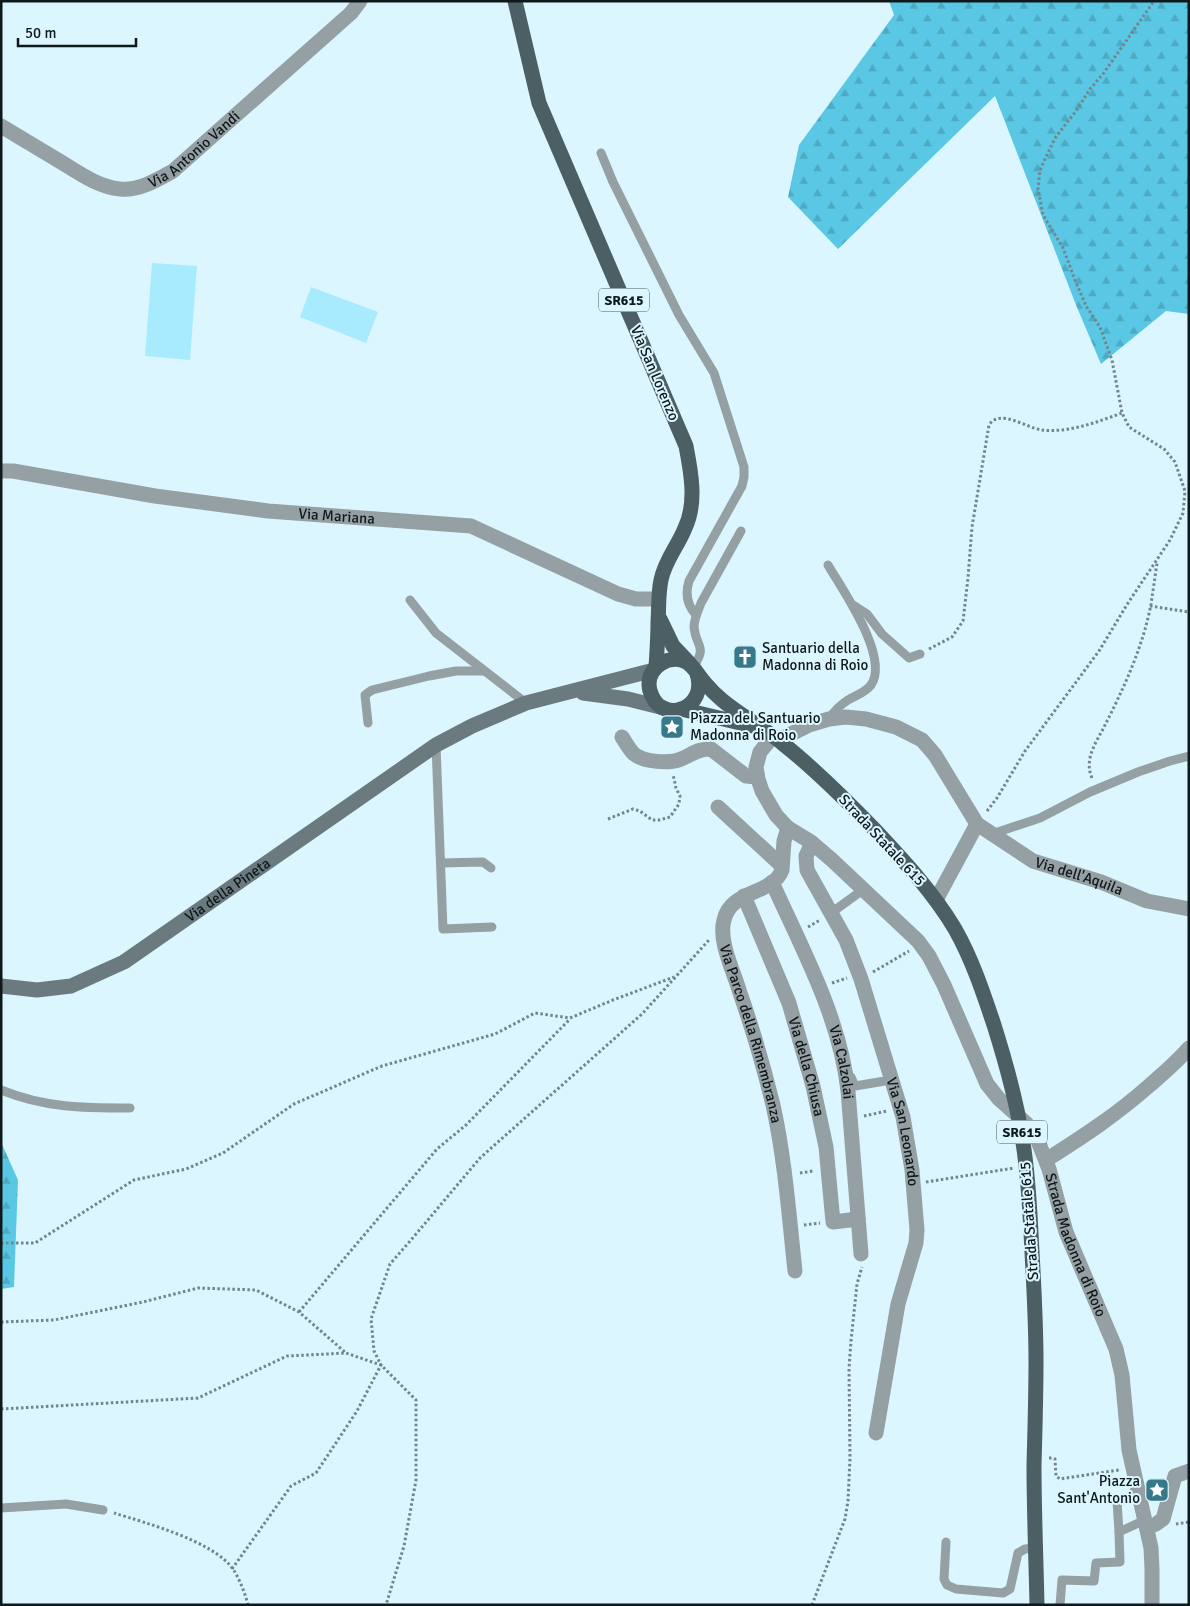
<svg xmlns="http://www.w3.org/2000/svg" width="1190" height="1606" font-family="Signika,sans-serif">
  <defs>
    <pattern id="forest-firs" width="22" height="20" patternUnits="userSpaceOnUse" patternTransform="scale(1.25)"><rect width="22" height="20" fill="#5ac7e4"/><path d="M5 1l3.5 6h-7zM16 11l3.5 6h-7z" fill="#4daac3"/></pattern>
  </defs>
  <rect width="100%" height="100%" fill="#dbf6fe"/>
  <!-- forest -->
  <g fill="url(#forest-firs)">
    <polygon points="889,1 1189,1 1189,314 1166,311 1101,364 1076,305 995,96 838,249 788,197 799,145 894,15"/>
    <polygon points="1,1142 18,1180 14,1287 1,1289"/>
  </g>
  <!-- pitch -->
  <g fill="#a9ebfe">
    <polygon points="152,263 197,266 190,360 145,356"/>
    <polygon points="311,287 378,312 366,343 300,317"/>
  </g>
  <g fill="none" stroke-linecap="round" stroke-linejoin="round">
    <!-- path -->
    <g stroke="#73858a" stroke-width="3" stroke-dasharray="2.5 2.5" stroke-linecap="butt">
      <polyline points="1150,606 1189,612"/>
      <path d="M929,649L952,637L963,621L968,578L972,527L989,425C1000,408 1026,428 1042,430C1069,433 1097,422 1122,413"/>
      <path d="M1092,778C1084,760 1095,744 1103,729C1123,690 1143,647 1151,604C1153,591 1155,577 1157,563"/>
      <polyline points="987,811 997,798 1025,751 1099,651 1128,603 1170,540 1183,513 1185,491 1175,462 1164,449 1129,427 1122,413 1112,360 1100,327 1086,306 1075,280 1063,248 1043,215 1038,189 1040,170 1055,138 1076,111 1090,89 1103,74 1154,1"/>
      <polyline points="608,819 633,809 640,811 652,820 659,820 670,817 679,804 680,796 676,788 673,774"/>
      <polyline points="808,927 820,920"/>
      <polyline points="873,972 909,951"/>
      <polyline points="832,983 847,978"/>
      <polyline points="864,1116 887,1111"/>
      <polyline points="800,1173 813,1171"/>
      <polyline points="926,1182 1014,1168"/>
      <polyline points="804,1225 820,1223"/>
      <polyline points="1,1243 35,1243 134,1180 186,1169 223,1153 294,1104 382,1066 495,1034 535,1013 570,1018 613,1000 674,977"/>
      <polyline points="299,1312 437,1149 466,1125 570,1019"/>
      <polyline points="1,1322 54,1320 143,1302 198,1288 256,1290 299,1312 346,1353"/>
      <polyline points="1,1409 198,1398 287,1356 346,1353 381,1365 416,1400 416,1480 404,1546 386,1605"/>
      <polyline points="1049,1458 1052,1458 1055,1459 1056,1476 1060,1479 1119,1470"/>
      <path d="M114,1513C146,1523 213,1541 233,1569C240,1580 245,1593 248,1605"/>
      <polyline points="1176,1524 1189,1522"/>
      <polyline points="232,1569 291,1486 316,1473 357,1411 381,1365 374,1351 371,1319 390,1264 411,1240 480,1158 642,1014 709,940"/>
      <polyline points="812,1605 845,1519 848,1501 850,1458 849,1368 851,1341 857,1284 862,1267"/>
    </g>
    <!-- lane -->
    <g stroke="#95a0a4" stroke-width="9">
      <path d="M601,153L613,182L679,315L714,373L744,467V477L742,486L689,581C685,594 687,605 696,615"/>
      <path d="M828,565C843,591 890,657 871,685C865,693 856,695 848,700C840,705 834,711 829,719"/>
      <polyline points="410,600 436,633 526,703"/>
      <polyline points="853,605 867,614 882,634 909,658 920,654"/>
      <path d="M693,668C708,644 696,649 694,627C694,619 698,611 701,603L741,531"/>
      <polyline points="368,723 365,695 372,690 429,676 456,671 484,671"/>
      <polyline points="436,745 443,929 492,927"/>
      <polyline points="992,834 1040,818 1090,792 1138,772 1170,761 1189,756"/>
      <polyline points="441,863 483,862 491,868"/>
      <polyline points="831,913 864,889"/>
      <polyline points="851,1077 855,1086 891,1080"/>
      <path d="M1,1090C45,1108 84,1108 130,1108"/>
      <polyline points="1117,1501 1119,1532"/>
      <polyline points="1,1508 66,1504 103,1510"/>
      <polyline points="946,1542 944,1579 947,1585 956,1589 1003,1593 1010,1589 1018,1553 1025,1549 1036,1548"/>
      <polyline points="1060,1605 1062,1580 1094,1581 1096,1563 1120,1562 1119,1532 1145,1520"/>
    </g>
    <!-- street -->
    <g stroke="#95a0a4" stroke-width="15">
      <path id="s1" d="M1,126C21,138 41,150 61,162C79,173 98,187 120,189C139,191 157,180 173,171L351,13L360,1"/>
      <path id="s2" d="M1,471H13L155,496L268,511L471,526L618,594L636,599H658"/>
      <path id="s3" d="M773,736L760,752L756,767L758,779L762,791L776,815L788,828L811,842L832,860L918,941L929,956L944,985L987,1084L999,1099L1027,1124L1038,1141L1049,1169L1066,1232L1116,1349L1122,1375L1129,1450L1151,1548L1152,1569V1605"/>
      <path d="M622,737C626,743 629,749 634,754C644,762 669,764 681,759C691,755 699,748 711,749L746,776L757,777"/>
      <path id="s4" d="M779,740L809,725L829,719L846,717L866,719L896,727L922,740L935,755L977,824L1033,861L1101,882L1147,901L1189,909"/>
      <polyline points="718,807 782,866"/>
      <path id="s5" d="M788,828L784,841L782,870C773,895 731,889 724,920C718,941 734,972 740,993C753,1030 764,1068 773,1105C785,1159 789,1216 795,1271"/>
      <path id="s6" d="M812,843L806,856L807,870L846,940L861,979L903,1117L912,1170L917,1230L916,1243L898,1304L876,1433"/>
      <path id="s7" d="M772,882C802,949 840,1017 848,1091L861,1254"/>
      <path id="s8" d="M744,896L789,1003L813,1086L826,1147L833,1222L858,1219"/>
      <polyline points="936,900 977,824"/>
      <path d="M1046,1160C1084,1136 1116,1115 1150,1085C1164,1073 1177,1062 1189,1048"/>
      <polyline points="1147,1528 1156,1524 1163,1519 1175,1476 1189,1471"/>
    </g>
    <!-- secondary -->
    <g stroke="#6a7a7f" stroke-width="15">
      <polyline points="583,693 628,699 664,708"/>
      <path id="s9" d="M1,986L37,990L71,986L124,962L436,745L472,726L526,703L654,670"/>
    </g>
    <!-- primary -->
    <g stroke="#4c5f64" stroke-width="15">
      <path d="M515,1L539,103L686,446C691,472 697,503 685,528C678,546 665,560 661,580C658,594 659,608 658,622C658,637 657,652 656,667"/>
      <polyline points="660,619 673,646 690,664"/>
      <path d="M697,674C708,707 665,725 652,696C650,692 649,688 649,684C649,667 668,655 684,661C694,665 698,676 705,683C710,689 716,695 722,700C741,716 763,727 782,743C815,769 845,799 875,830C904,861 933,892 955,929C972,959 983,992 994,1025C1006,1063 1017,1102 1023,1143C1029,1179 1030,1215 1032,1252C1034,1288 1036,1325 1036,1361C1036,1396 1035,1430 1034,1465C1034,1511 1036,1558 1037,1605"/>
      <polyline points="681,709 753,726"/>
    </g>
  </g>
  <!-- icons -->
  <defs>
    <g id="church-square" transform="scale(1.25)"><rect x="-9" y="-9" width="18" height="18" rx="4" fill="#37798b" stroke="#dbf6fe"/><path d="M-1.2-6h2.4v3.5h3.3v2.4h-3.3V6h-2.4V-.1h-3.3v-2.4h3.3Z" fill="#fff"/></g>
    <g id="sight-square" transform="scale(1.25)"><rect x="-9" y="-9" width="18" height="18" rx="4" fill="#37798b" stroke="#dbf6fe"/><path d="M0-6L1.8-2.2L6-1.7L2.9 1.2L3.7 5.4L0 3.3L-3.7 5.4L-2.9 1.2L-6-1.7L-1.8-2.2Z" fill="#fff"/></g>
  </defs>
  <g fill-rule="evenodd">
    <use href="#church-square" x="745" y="657"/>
    <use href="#sight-square" x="672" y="727"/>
    <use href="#sight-square" x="1157" y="1490"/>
  </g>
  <g text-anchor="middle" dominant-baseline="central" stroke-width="4" stroke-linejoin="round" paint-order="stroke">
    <!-- shield labels -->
    <g fill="#dbf6fe" stroke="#4c5b5f" stroke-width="1">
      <rect x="599" y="288.5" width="50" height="23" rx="4"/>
      <rect x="997" y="1120.5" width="50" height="23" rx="4"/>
    </g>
    <g font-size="14" font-weight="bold" fill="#0f181b">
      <text x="624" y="300">SR615</text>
      <text x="1022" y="1132">SR615</text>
    </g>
    <!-- street labels -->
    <g font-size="15" fill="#0f181b" stroke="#dbf6fe">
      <text stroke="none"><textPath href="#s1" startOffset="222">Via Antonio Vandi</textPath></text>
      <text transform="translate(655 373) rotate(67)">Via San Lorenzo</text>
      <text stroke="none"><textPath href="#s2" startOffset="339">Via Mariana</textPath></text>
      <text transform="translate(882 840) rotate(47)">Strada Statale 615</text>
      <text stroke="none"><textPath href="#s4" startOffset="368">Via dell'Aquila</textPath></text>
      <text stroke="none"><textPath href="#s9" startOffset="255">Via della Pineta</textPath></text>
      <text stroke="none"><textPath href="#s5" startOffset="240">Via Parco della Rimembranza</textPath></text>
      <text stroke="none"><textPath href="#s7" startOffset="194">Via Calzolai</textPath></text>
      <text stroke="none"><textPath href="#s8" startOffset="182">Via della Chiusa</textPath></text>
      <text stroke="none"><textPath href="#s6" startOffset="309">Via San Leonardo</textPath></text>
      <text transform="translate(1029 1221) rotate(-94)">Strada Statale 615</text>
      <text stroke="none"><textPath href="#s3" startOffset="626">Strada Madonna di Roio</textPath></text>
    </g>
    <!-- poi labels -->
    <g font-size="15" fill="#0f181b" stroke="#dbf6fe" text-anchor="start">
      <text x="762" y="648">Santuario della<tspan x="762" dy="17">Madonna di Roio</tspan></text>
      <text x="690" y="718">Piazza del Santuario<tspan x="690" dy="17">Madonna di Roio</tspan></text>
      <text x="1140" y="1481" text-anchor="end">Piazza<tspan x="1140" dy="17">Sant'Antonio</tspan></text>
    </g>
  </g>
  <!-- border -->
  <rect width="1190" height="1606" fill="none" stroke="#0f181b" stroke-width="5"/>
  <!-- scale -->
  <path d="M18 38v8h118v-8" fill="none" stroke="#0f181b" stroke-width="2.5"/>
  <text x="25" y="38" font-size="15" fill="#0f181b" stroke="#dbf6fe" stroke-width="4" paint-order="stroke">50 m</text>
</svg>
